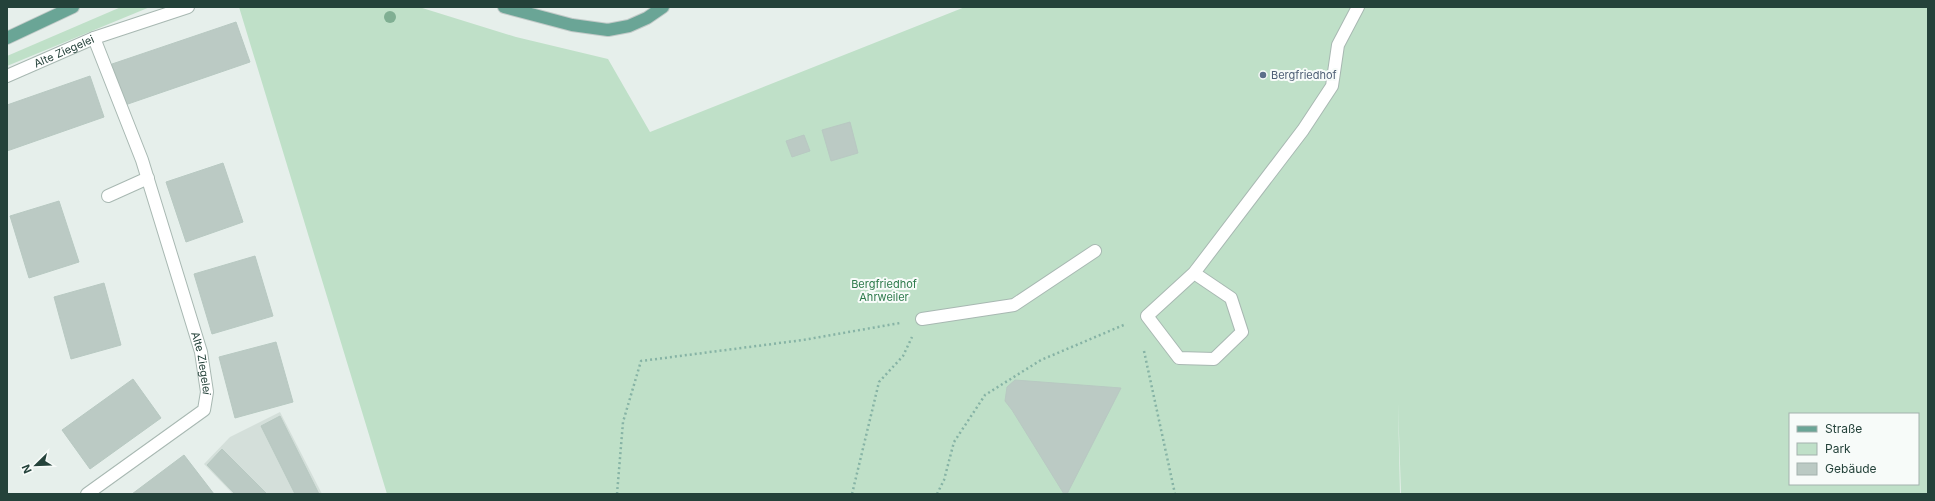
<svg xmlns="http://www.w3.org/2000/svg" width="1935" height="501" font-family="Inter,sans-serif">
  <rect width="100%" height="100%" fill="#e6efeb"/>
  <!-- built -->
  <polygon fill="#d4dfda" points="280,412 322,494 233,494 204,464 230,437"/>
  <!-- green -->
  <g fill="#bfe0c8" fill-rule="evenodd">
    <polygon points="121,7 150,7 7,66 7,56"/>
    <path d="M239,7H419L516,37L608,59L650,132L965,7H1928V494H1401L1398,403L1400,494H387ZM1790,414H1918V484H1790Z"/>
  </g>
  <!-- building -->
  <g fill="#bbcac4" stroke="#b8c9c2">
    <polygon points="236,22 250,62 125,105 112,64"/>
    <polygon points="90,76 104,117 7,151 7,105"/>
    <polygon points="850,122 858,153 831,161 822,130"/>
    <polygon points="804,135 810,151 792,157 786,141"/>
    <polygon points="223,163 243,222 186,242 166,182"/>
    <polygon points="59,201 79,262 29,278 10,216"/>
    <polygon points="255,256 273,316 212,334 194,274"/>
    <polygon points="104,283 121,345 71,359 54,297"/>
    <polygon points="276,342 293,402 235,418 219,357"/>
    <polygon points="133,379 161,418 90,469 62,430"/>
    <polygon points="1015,380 1121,388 1067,494 1064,494 1012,410 1005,401 1007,387"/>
    <polygon points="280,416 319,494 295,494 261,426"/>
    <polygon points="222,449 267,494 235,494 207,465"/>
    <polygon points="184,455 214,494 132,494"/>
  </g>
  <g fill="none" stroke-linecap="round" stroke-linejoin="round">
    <!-- minor casing -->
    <g stroke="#a8b8b2" stroke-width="14">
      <g id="minor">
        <polyline points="94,38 188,7"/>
        <path id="s1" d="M7,76L94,38L142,160L201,352L207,392L204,410L87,494"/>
        <polyline points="108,196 148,178"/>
        <polyline points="1194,273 1231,298 1242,332 1214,359 1179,358 1147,316 1194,273 1303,130 1332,86 1338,45 1358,7"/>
        <polyline points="922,319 1014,305 1095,251"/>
      </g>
    </g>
    <!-- major casing -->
    <g stroke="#c2cac8" stroke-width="14">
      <g id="major">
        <polyline points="504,7 572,25 608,30 629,26 647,18 663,7"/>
        <polyline points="7,38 73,7"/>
      </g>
    </g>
    <!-- path -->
    <g stroke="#86b3a5" stroke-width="2.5" stroke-dasharray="2 3" stroke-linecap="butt">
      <polyline points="1144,351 1175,494"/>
      <polyline points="617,494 623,422 641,361 803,340 900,323"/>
      <polyline points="852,494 879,382 903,356 912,337"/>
      <polyline points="937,494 944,480 954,442 985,395 1041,360 1126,324"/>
    </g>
    <!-- minor -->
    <use href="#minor" stroke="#fff" stroke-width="12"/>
    <!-- major -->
    <use href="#major" stroke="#6aa596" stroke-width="12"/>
  </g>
  <!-- trees -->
  <circle fill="#80af93" cx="390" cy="17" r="6"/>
  <!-- markers -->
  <circle fill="#5c6f8a" stroke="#f7fbf9" stroke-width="1.5" cx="1263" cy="75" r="4"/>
  <g text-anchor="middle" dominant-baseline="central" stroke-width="4" stroke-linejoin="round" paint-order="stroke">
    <!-- street labels -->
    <g font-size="11" fill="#24423a" stroke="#f7fbf9">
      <text stroke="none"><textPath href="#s1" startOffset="62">Alte Ziegelei</textPath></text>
      <text stroke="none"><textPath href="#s1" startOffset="438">Alte Ziegelei</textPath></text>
    </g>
    <!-- service labels -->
    <g font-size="11" fill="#4e5e75" stroke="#f7fbf9" text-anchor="start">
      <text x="1271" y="75">Bergfriedhof</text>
    </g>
    <!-- park labels -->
    <g font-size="11" fill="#2d7a4b" stroke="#f7fbf9">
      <text x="884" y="284">Bergfriedhof<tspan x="884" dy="13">Ahrweiler</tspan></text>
    </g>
  </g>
  <!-- border -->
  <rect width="1935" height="501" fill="none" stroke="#24423a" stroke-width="16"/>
  <!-- legend -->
  <rect x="1789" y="413" width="130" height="72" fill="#f7fbf9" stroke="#a3b1ad"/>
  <rect x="1797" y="426" width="20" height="6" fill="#6aa596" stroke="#a3b1ad"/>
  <text x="1825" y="433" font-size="12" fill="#24423a">Straße</text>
  <rect x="1797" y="443" width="20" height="12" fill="#bfe0c8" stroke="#a3b1ad"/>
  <text x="1825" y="453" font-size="12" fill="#24423a">Park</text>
  <rect x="1797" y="463" width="20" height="12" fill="#bbcac4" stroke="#a3b1ad"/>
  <text x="1825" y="473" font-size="12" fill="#24423a">Gebäude</text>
  <!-- north arrow -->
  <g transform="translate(36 465) rotate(247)" stroke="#f7fbf9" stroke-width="3" paint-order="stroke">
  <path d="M0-3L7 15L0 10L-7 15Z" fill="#24423a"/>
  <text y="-6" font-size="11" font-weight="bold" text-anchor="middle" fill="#24423a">N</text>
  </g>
</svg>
